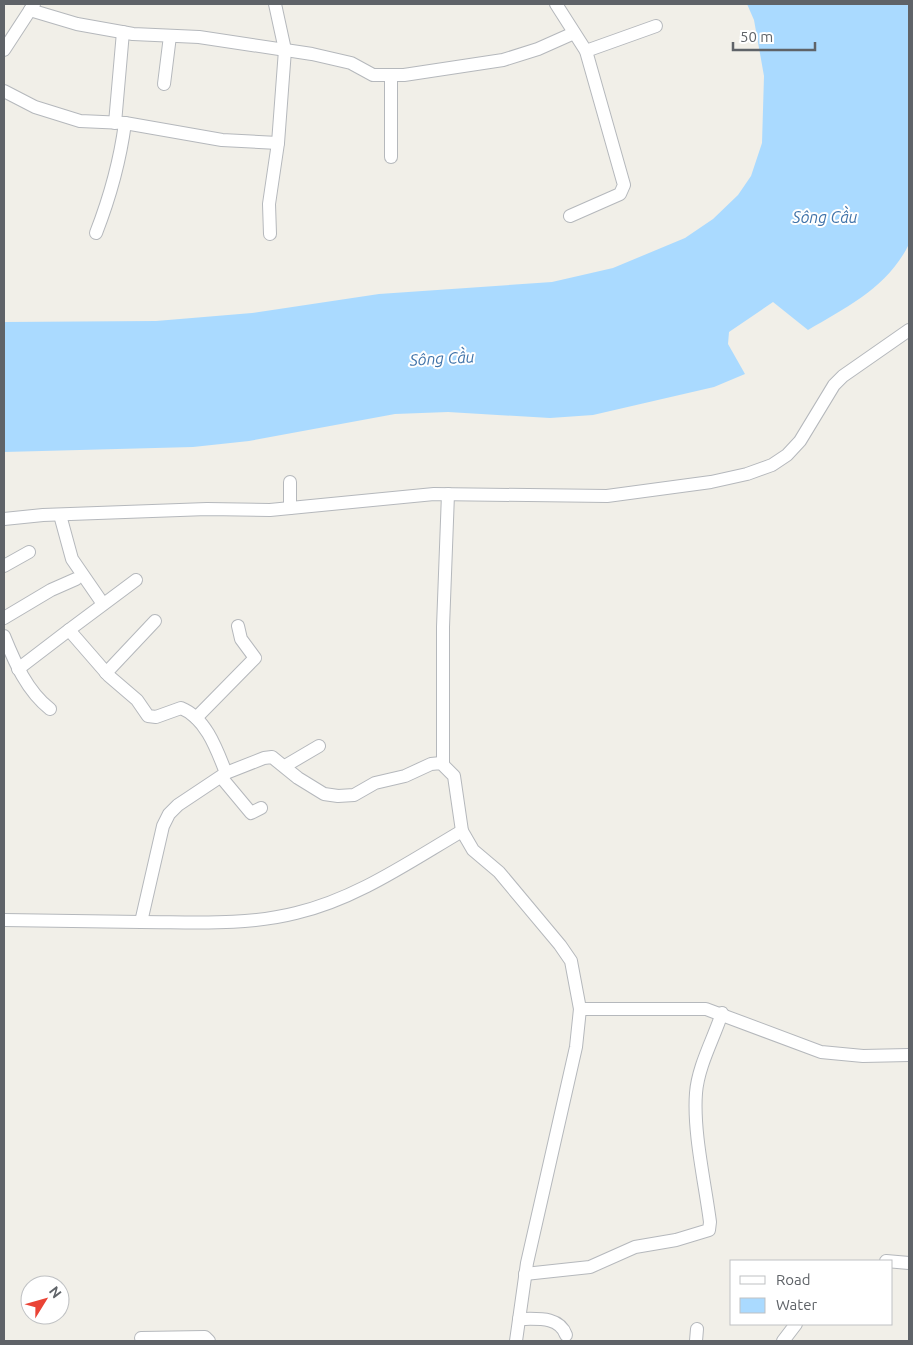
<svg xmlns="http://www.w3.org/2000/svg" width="913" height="1345" font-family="Ubuntu,sans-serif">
  <rect width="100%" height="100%" fill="#f1efe8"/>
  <!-- water -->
  <path fill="#aadaff" d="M747,4H909V244C888,287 847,307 808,330L773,302L729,332L728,344L745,374L714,387L593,415L550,418L448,412L395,414L249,441L193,447L4,452V322L156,321L252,313L379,294L552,282L613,268L685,238L713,219L738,195L751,176L762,143L764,76L754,20Z"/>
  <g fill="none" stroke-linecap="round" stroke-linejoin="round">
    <!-- minor casing -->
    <g stroke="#b5b8bc" stroke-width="14">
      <g id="minor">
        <polyline points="556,4 586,51 624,185 620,194 570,216"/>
        <polyline points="30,10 77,24 133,34 199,37 312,54 351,63 373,75 404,75 503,60 538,49 574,33"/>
        <polyline points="4,50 34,4"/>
        <polyline points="586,51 656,26"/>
        <polyline points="164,84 170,36"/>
        <polyline points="4,91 35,107 80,121 125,123 222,140 278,143"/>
        <polyline points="115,123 123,32"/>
        <polyline points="391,157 391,75"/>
        <path d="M96,233C110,197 120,161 125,123"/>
        <polyline points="270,234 269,204 278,143 285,50 275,4"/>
        <polyline points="290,482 290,508"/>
        <polyline points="60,515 72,559 103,604"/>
        <polyline points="4,519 43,515 207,509 270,510 434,494 607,496 711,482 747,474 772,465 787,455 800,441 834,385 843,376 909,330"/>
        <polyline points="4,566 29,552"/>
        <polyline points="4,618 51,590 76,579"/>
        <polyline points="69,630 136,580"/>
        <path d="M4,636C15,663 27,691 50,709"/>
        <polyline points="106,673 155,621"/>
        <polyline points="196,718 255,658 241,639 238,626"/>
        <polyline points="443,764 443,627 448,494"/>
        <polyline points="285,766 319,746"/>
        <polyline points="226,773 264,758 272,757 298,778 324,794 338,796 354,795 375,783 405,776 431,764 441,763 454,776 462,831 473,850 499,872 560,945 571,961 580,1009 576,1047 527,1263 516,1341"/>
        <polyline points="221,777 251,813 261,808"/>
        <path d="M4,920L141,922L163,826L169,814L178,805L226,773C217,750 206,718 181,708L156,717L148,716L137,700L109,676L69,630L18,669"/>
        <path d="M141,922C192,922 245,926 296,913C356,899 409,862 462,831"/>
        <polyline points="580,1009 706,1009 821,1052 863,1056 909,1055"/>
        <polyline points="886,1261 909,1263"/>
        <path d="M525,1274L590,1267L635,1247L676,1240L709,1230L710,1222C705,1183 693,1132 696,1093C698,1066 714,1038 722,1013"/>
        <path d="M519,1319C537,1319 559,1316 566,1335"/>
        <polyline points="141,1338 205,1337 209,1341"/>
        <polyline points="696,1341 697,1329"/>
        <polyline points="783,1341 796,1324"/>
      </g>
    </g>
    <!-- minor -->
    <use href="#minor" stroke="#fff" stroke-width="12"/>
  </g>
  <g text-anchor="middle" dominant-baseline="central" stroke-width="4" stroke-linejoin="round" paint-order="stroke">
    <!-- water labels -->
    <g font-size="16" font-style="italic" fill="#4174aa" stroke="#fff">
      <text x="825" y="217">Sông Cầu</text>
      <text transform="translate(442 358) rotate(-3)">Sông Cầu</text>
    </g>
  </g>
  <!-- border -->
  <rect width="913" height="1345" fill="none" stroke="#5f6368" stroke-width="10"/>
  <!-- legend -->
  <rect x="730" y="1260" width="162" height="65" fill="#ffffff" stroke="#bfc1c3"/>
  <rect x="740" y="1276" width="25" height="8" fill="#ffffff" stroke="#bfc1c3"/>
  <text x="776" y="1285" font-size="15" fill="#5f6368">Road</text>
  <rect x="740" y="1298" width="25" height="15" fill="#aadaff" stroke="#bfc1c3"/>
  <text x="776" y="1310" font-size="15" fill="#5f6368">Water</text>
  <!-- north arrow -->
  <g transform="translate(45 1300) rotate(53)"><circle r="24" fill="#ffffff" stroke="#bfc1c3"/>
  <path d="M0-4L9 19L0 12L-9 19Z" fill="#ea4335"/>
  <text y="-8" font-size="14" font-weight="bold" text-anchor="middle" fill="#5f6368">N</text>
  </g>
  <!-- scale -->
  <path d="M733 42v8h82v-8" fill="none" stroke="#5f6368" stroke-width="2.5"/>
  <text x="740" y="42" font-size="15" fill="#5f6368" stroke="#ffffff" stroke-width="4" paint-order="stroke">50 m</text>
</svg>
